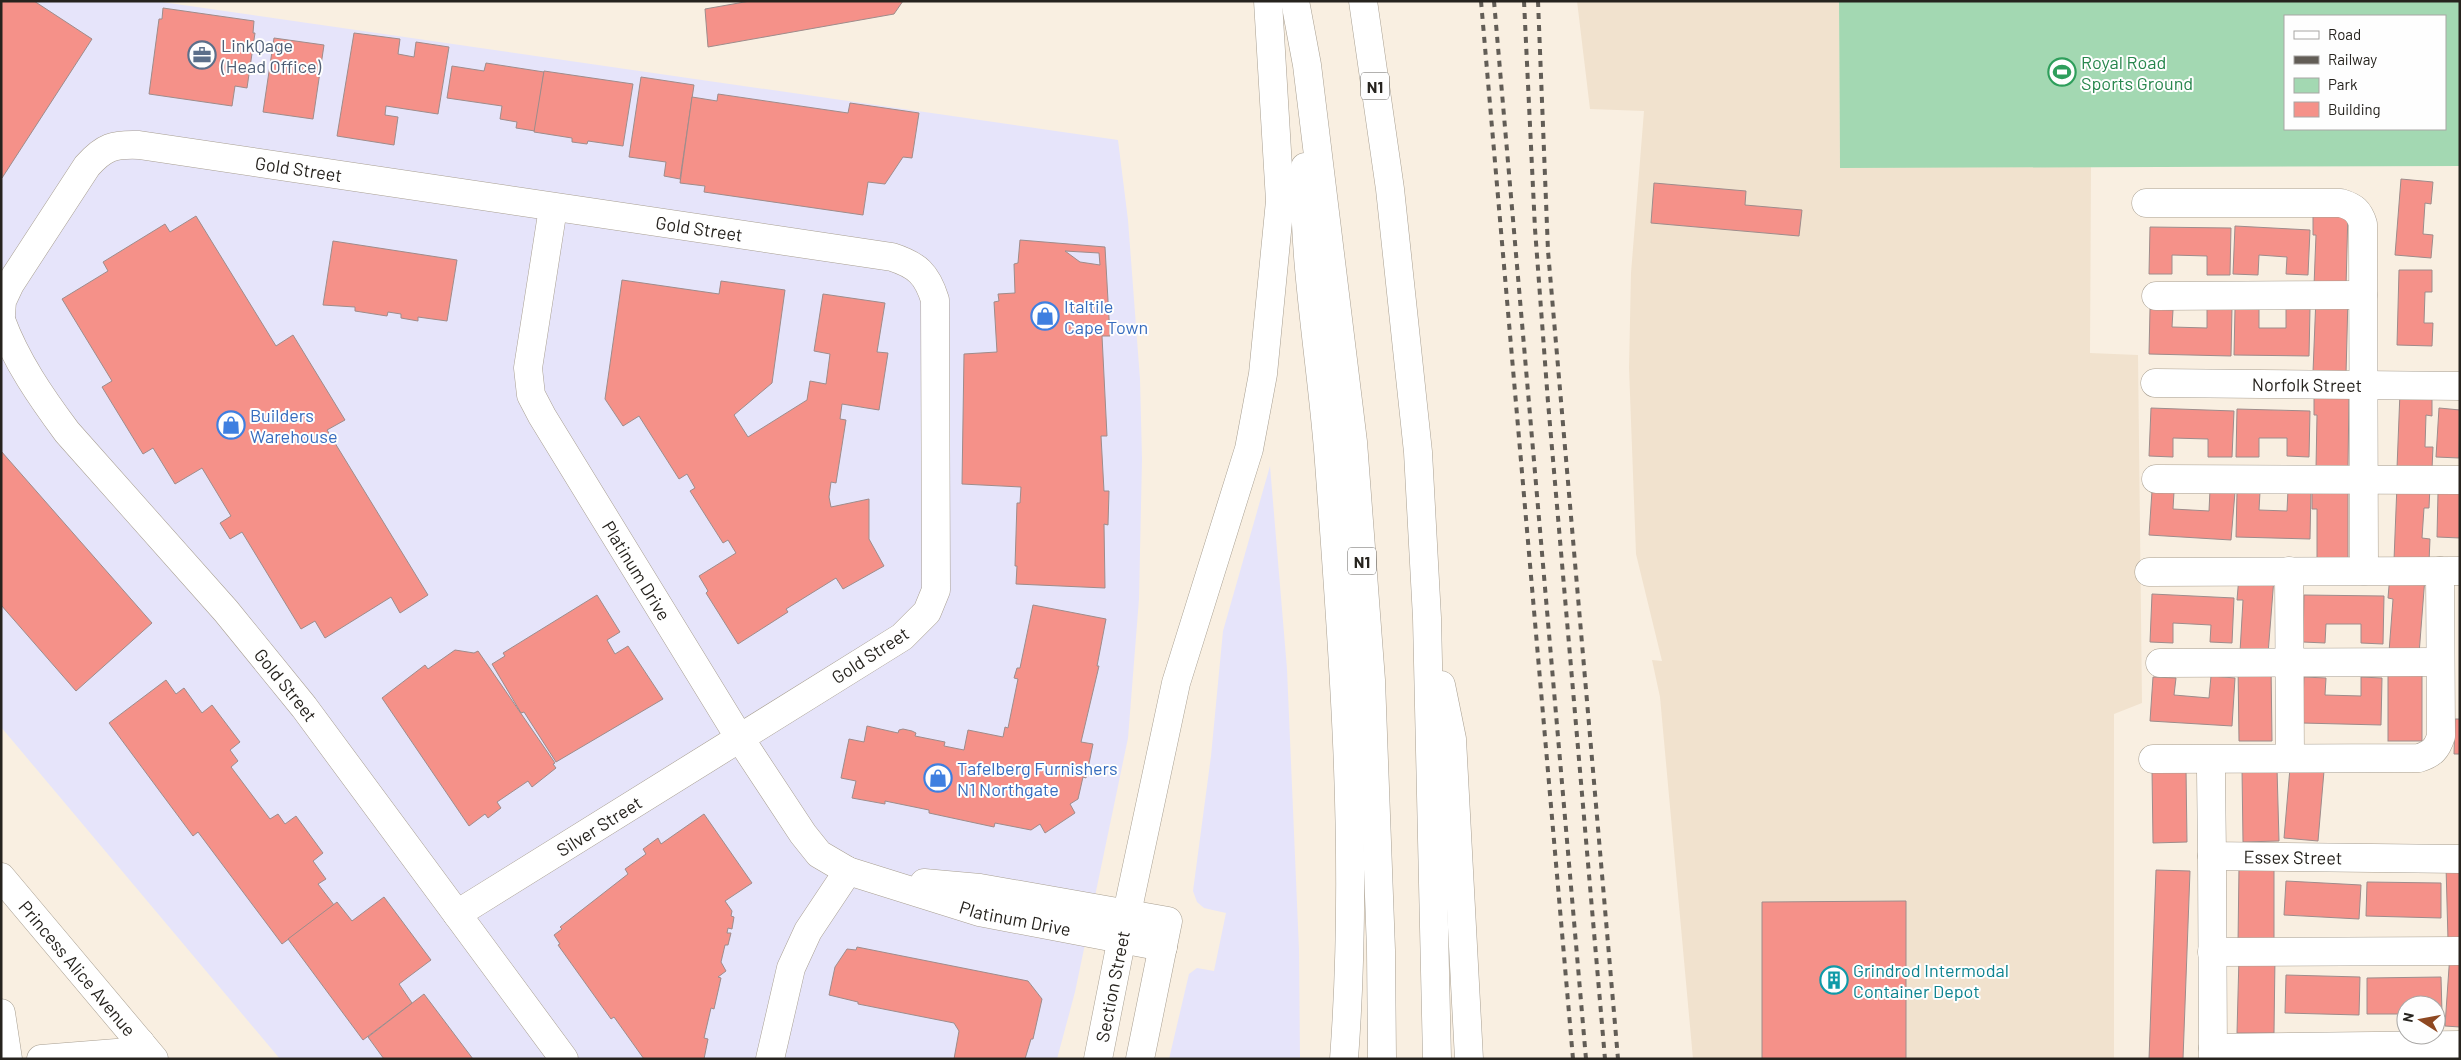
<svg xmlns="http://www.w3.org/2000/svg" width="2461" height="1060" font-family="Barlow,sans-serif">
  <rect width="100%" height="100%" fill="#f9efe1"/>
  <!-- commercial -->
  <g fill="#e6e4fa">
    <polygon points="1,1 155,1 1118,140 1128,220 1140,379 1142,459 1139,599 1128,738 1075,992 1057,1059 280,1059 1,727"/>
    <polygon points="1270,466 1287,669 1299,950 1300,1059 1169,1059 1189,974 1197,968 1214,971 1226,913 1204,908 1197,902 1193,891 1211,756 1223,631"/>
  </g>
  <!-- built -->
  <polygon fill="#f1e2ce" points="1577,1 1839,1 1840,167 2091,167 2090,353 2138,355 2142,703 2114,714 2114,1059 1693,1059 1660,697 1652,660 1662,661 1636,554 1629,368 1631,273 1644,111 1590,109"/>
  <!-- green -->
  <path fill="#a3d8b2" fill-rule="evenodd" d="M1839,1H2460V166L1840,168ZM2285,16H2445V129H2285Z"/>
  <!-- building -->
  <g fill="#f59189" stroke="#9e8c8b" fill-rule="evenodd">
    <polygon points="1,1 34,1 92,39 2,178"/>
    <polygon points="750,1 903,1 894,14 708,47 705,9"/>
    <polygon points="163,8 254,21 253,33 255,33 247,88 235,86 232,106 149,94 159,19 162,19"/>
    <polygon points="354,33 400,39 398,54 414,57 416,42 449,47 438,114 386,106 385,115 398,117 394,145 337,136"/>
    <polygon points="274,38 324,45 313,119 263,112"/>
    <polygon points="486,63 544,72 535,131 516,128 517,122 500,119 502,106 447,98 452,66 484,71"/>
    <polygon points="544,71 633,84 623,146 588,141 587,144 572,142 572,138 534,132"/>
    <polygon points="641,77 694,85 680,179 664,176 666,162 629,157"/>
    <polygon points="718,94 848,113 850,103 919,113 912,158 903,157 885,184 868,182 863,215 704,192 705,186 680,183 692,97 717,101"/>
    <polygon points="2401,179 2433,182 2431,204 2425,203 2423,234 2433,235 2431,258 2395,255"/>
    <polygon points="1654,183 1746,191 1745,205 1802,210 1799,236 1651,223"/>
    <polygon points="2313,210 2348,211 2346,287 2314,286 2316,235 2313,235"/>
    <polygon points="196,216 276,346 293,335 345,420 327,430 428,595 400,613 391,597 325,638 315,621 301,629 242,532 230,539 220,523 231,516 202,468 175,484 153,448 143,454 102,387 112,381 62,299 108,271 103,262 165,224 170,232"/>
    <polygon points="2235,226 2310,230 2308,275 2286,274 2287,257 2259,255 2258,275 2233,274"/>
    <polygon points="2150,227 2231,228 2230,275 2207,275 2207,256 2172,255 2172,274 2149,274"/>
    <path d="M1020,240L1105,247L1110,336H1102L1107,436H1101L1104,491H1109L1108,525L1104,524L1105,588L1016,584L1017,566H1015L1017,503H1020L1021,487L962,484L964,354L997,352L994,302L999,301L998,294L1015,293L1014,264L1018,263ZM1065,251L1099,253L1100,265L1080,262Z"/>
    <polygon points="333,241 457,260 447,321 418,317 418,321 401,318 401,314 388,312 387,316 355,311 355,307 323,305"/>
    <polygon points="2399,270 2432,270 2432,292 2425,292 2424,323 2433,323 2432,346 2397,345"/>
    <polygon points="622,280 719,294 721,281 785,290 772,383 734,415 748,437 807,400 810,381 826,384 830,354 814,351 823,294 885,303 877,352 888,353 879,410 842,404 840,419 846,420 836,483 831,482 829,497 831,507 869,499 869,539 884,566 843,589 836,578 786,609 788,612 738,644 706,593 708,591 699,576 736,553 728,540 723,543 690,491 695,488 687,474 679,479 639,416 623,426 605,399"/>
    <polygon points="2316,297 2348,298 2346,374 2313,372"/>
    <polygon points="2207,307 2232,308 2231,356 2149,354 2150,309 2173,310 2172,327 2207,328"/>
    <polygon points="2235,309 2259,309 2259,328 2286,328 2286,309 2310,309 2309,356 2234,355"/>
    <polygon points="2314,392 2349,392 2348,468 2316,468 2317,415 2314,415"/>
    <polygon points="2400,392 2432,394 2432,416 2426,415 2425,447 2433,447 2432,469 2397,468"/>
    <polygon points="2151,408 2234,411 2232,457 2208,457 2208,439 2173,438 2173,457 2149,456"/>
    <polygon points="2439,408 2460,410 2459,458 2436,457"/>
    <polygon points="2237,409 2310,411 2309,457 2287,456 2287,438 2259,438 2259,457 2236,457"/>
    <polygon points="1,451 152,623 76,691 1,605"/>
    <polygon points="2312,484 2348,484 2348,560 2317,560 2317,509 2312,509"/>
    <polygon points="2397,485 2430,486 2429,508 2424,508 2422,538 2430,539 2429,562 2394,560"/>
    <polygon points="2210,490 2235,492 2231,540 2149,535 2152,491 2174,492 2173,509 2209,511"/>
    <polygon points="2288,490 2311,491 2310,539 2236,537 2237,492 2260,492 2259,510 2287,511"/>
    <polygon points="2438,493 2460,493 2460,538 2437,537"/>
    <polygon points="2390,574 2425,577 2419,654 2389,652 2393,599 2388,598"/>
    <polygon points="2239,576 2274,578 2268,654 2240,652 2243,600 2237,600"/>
    <polygon points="2152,594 2234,598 2232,643 2210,642 2211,625 2173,623 2173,643 2150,642"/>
    <polygon points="597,595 620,632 607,640 615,654 628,646 663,699 556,762 524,712 521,713 492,664 505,656 503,653"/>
    <polygon points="2304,595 2384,596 2383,644 2361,643 2361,624 2326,624 2325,643 2303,642"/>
    <polygon points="1033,605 1106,619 1097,666 1099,666 1081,742 1093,744 1086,778 1083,777 1078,799 1070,804 1075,813 1045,833 1040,824 1031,830 995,823 994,827 929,813 929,810 885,801 885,804 852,798 856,781 841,778 849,739 864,742 867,726 898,733 899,730 903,729 912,731 916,733 915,736 945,742 944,746 964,750 968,730 1003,737 1005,727 1008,728 1018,679 1014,678 1017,668 1020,668"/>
    <polygon points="455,650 474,653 478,651 555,763 553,764 556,768 532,787 528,781 497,802 501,808 488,818 485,814 469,826 382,698 425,665 428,669"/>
    <polygon points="2238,665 2271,665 2272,741 2239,741"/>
    <rect x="2388" y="666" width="34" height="75"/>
    <polygon points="2211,676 2235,678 2232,726 2150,721 2153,677 2176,678 2174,695 2209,698"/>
    <polygon points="2304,677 2326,678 2325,695 2361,696 2361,677 2382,678 2381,725 2302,723"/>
    <polygon points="166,680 176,694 184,688 202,713 212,705 240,742 230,750 238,761 231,767 270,819 278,814 285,824 296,816 323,853 313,861 326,879 318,884 334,905 282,944 198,832 193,836 109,723"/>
    <polygon points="2455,719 2460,719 2460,754 2454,754"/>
    <polygon points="2277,768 2279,841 2243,842 2242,769"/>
    <polygon points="2290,768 2324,771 2318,841 2284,838"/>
    <polygon points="2152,769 2186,769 2187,842 2153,843"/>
    <polygon points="704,814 752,883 725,901 732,911 731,916 734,917 732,929 728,928 727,933 731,933 728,945 725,945 721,962 726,971 718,977 721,978 714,1009 711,1008 704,1038 708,1039 704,1059 644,1059 614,1017 611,1019 558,945 560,944 554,935 562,929 560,927 628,874 625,869 646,854 643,849 658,838 661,844"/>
    <polygon points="2239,866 2274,866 2274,943 2238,944"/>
    <polygon points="2446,866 2460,866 2460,939 2448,940"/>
    <polygon points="2156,870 2190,871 2183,1059 2149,1059"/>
    <polygon points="2286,881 2361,885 2359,919 2284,915"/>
    <polygon points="2367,882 2441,883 2441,918 2366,916"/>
    <polygon points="384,897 431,960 399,984 412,1003 363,1040 288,939 337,902 352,921"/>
    <polygon points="1906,901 1906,1059 1762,1059 1762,902"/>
    <polygon points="857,947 1028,981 1042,999 1033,1039 1031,1039 1025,1059 954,1059 959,1031 954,1023 858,1004 858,1002 829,995 835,967 847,949 856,950"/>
    <polygon points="2450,953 2460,954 2460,1027 2445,1026"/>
    <polygon points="2239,957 2275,957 2274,1033 2237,1033"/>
    <polygon points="2286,975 2360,977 2359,1015 2285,1013"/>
    <polygon points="2441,977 2442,1013 2436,1013 2436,1005 2406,1005 2406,1014 2367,1014 2367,978"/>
    <polygon points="424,994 473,1059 384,1059 368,1037"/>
  </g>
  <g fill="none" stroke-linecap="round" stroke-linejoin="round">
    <!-- minor casing -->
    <g stroke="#a89f91" stroke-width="29">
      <g id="minor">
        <path d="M2146,203H2341C2354,207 2359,211 2363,224L2364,571"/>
        <path id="s1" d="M553,208L528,368L531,395L542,416L739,737L803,834L819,854L848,871L979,912L1163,947"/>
        <polyline points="2156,296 2363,295"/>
        <path id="s2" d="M1,315L2,301L10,284L87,166C104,147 113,144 139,145L892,257C917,265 927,274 935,300L936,590L927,612L902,637L457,914"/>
        <path id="s3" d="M1,320C16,361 41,397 67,432L226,611L304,707L564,1059"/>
        <path id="s4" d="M2155,383L2460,386"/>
        <polyline points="2156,479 2460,480"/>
        <polyline points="2289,571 2290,758"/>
        <polyline points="2149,572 2460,571"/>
        <polyline points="2160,663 2440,662"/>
        <path d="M2153,759L2419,758C2432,754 2437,749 2441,736L2440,571"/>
        <path id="s5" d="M2211,772L2212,856L2460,859"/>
        <polyline points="2212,856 2213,1059"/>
        <path id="s6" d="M1,877L154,1059"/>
        <polyline points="924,883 980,888 1168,921 1140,1059"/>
        <polyline points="2212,952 2460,951"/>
        <polyline points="1,1013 8,1059"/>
        <polyline points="2213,1048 2460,1045"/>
        <polyline points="41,1059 129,1052 140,1042"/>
        <polyline points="770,1059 791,968 808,931 848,871"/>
        <path id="s7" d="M1098,1059L1125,922"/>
      </g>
    </g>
    <!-- highway casing -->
    <g stroke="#a89f91" stroke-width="29">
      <g id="highway">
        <polyline points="1295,1 1307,65 1353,442 1371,680 1381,950 1382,1059"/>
        <polyline points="1363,1 1390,189 1418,452 1427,618 1437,1059"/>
        <path d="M1305,167C1303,266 1322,364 1329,462C1344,661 1359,860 1344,1059"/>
        <polyline points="1441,685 1452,739 1469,1059"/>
        <polyline points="1127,913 1176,683 1249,449 1263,374 1280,201 1268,1"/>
      </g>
    </g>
    <!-- minor -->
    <use href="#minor" stroke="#fff" stroke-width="28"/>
    <!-- highway -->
    <use href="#highway" stroke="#fff" stroke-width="28"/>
    <!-- rail -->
    <g stroke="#625d56" stroke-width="4" stroke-dasharray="6 6" stroke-linecap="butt">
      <polyline points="1481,1 1573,1059"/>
      <polyline points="1494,1 1586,1059"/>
      <polyline points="1524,1 1535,229 1548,402 1605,1059"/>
      <polyline points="1538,1 1548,251 1618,1059"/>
    </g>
  </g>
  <!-- icons -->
  <defs>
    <g id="office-ring" transform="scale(1.4375)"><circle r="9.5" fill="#fefefe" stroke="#5c6f8a" stroke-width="1.5"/><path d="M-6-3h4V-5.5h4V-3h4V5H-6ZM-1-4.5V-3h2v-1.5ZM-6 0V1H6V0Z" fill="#5c6f8a"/></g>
    <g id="stadium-ring" transform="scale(1.4375)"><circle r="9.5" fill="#fefefe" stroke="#2e9e5b" stroke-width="1.5"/><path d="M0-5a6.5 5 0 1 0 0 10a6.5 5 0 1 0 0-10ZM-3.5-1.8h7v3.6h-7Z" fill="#2e9e5b"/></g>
    <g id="shop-ring" transform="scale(1.4375)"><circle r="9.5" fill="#fefefe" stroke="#3f7fe0" stroke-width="1.5"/><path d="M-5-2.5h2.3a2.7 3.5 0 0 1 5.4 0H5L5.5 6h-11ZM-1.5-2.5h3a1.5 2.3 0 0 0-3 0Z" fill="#3f7fe0"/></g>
    <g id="building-ring" transform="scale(1.4375)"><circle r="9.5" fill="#fefefe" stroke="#0f9aa8" stroke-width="1.5"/><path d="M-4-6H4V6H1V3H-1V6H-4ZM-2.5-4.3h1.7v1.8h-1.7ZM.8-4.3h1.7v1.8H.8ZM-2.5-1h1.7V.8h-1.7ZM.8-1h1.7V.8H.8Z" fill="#0f9aa8"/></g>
  </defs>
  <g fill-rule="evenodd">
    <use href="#office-ring" x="202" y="55"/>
    <use href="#stadium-ring" x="2062" y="72"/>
    <use href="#shop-ring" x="1045" y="316"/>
    <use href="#shop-ring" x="231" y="425"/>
    <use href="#shop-ring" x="938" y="778"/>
    <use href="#building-ring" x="1834" y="980"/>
  </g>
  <g text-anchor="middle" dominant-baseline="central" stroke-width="4" stroke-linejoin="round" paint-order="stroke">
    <!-- shield labels -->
    <g fill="#fefefe" stroke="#676561" stroke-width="1">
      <rect x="1361" y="72.5" width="28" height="27" rx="4"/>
      <rect x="1348" y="547.5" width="28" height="27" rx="4"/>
    </g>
    <g font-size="16" font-weight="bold" fill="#26231e">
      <text x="1375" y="86">N1</text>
      <text x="1362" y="561">N1</text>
    </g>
    <!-- service labels -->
    <g font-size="18" fill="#4e5e75" stroke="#fefefe" text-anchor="start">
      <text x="221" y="45">LinkQage<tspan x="221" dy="21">(Head Office)</tspan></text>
    </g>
    <!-- leisure labels -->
    <g font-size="18" fill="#27864d" stroke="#fefefe" text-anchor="start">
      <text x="2081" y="62">Royal Road<tspan x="2081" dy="21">Sports Ground</tspan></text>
    </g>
    <!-- street labels -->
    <g font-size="18" fill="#26231e" stroke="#fefefe">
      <text stroke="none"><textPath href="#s2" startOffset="394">Gold Street</textPath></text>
      <text stroke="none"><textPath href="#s2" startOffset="799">Gold Street</textPath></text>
      <text stroke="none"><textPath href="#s4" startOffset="152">Norfolk Street</textPath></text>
      <text stroke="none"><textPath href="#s1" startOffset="394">Platinum Drive</textPath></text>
      <text transform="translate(870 655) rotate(-33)">Gold Street</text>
      <text stroke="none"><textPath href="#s3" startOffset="465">Gold Street</textPath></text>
      <text transform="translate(599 826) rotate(-32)">Silver Street</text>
      <text stroke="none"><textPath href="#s5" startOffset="165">Essex Street</textPath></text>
      <text stroke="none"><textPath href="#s1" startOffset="939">Platinum Drive</textPath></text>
      <text stroke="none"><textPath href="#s6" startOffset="119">Princess Alice Avenue</textPath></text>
      <text stroke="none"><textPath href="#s7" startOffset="74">Section Street</textPath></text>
    </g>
    <!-- shop labels -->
    <g font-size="18" fill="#366cbe" stroke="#fefefe" text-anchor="start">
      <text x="1064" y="306">Italtile<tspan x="1064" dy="21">Cape Town</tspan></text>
      <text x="250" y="415">Builders<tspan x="250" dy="21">Warehouse</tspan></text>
      <text x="957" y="768">Tafelberg Furnishers<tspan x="957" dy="21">N1 Northgate</tspan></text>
    </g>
    <!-- culture labels -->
    <g font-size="18" fill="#0d838f" stroke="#fefefe" text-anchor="start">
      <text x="1853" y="970">Grindrod Intermodal<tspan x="1853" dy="21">Container Depot</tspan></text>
    </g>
  </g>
  <!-- border -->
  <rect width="2461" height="1060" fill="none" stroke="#26231e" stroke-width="5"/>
  <!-- legend -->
  <rect x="2284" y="15" width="162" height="115" fill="#fefefe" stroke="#a8a6a4"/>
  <rect x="2294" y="31" width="25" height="8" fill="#ffffff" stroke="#a8a6a4"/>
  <text x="2328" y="40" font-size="15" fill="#26231e">Road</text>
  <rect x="2294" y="56" width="25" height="8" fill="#625d56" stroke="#a8a6a4"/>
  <text x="2328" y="65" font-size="15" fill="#26231e">Railway</text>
  <rect x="2294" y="78" width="25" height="15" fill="#a3d8b2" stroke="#a8a6a4"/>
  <text x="2328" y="90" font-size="15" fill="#26231e">Park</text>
  <rect x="2294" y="102" width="25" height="15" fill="#f59189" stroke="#a8a6a4"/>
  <text x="2328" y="115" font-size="15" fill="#26231e">Building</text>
  <!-- north arrow -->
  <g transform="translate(2421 1020) rotate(281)"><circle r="24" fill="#fefefe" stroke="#a8a6a4"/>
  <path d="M0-4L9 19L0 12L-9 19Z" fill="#8e4821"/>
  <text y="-8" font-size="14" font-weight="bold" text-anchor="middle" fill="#26231e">N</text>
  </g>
</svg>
